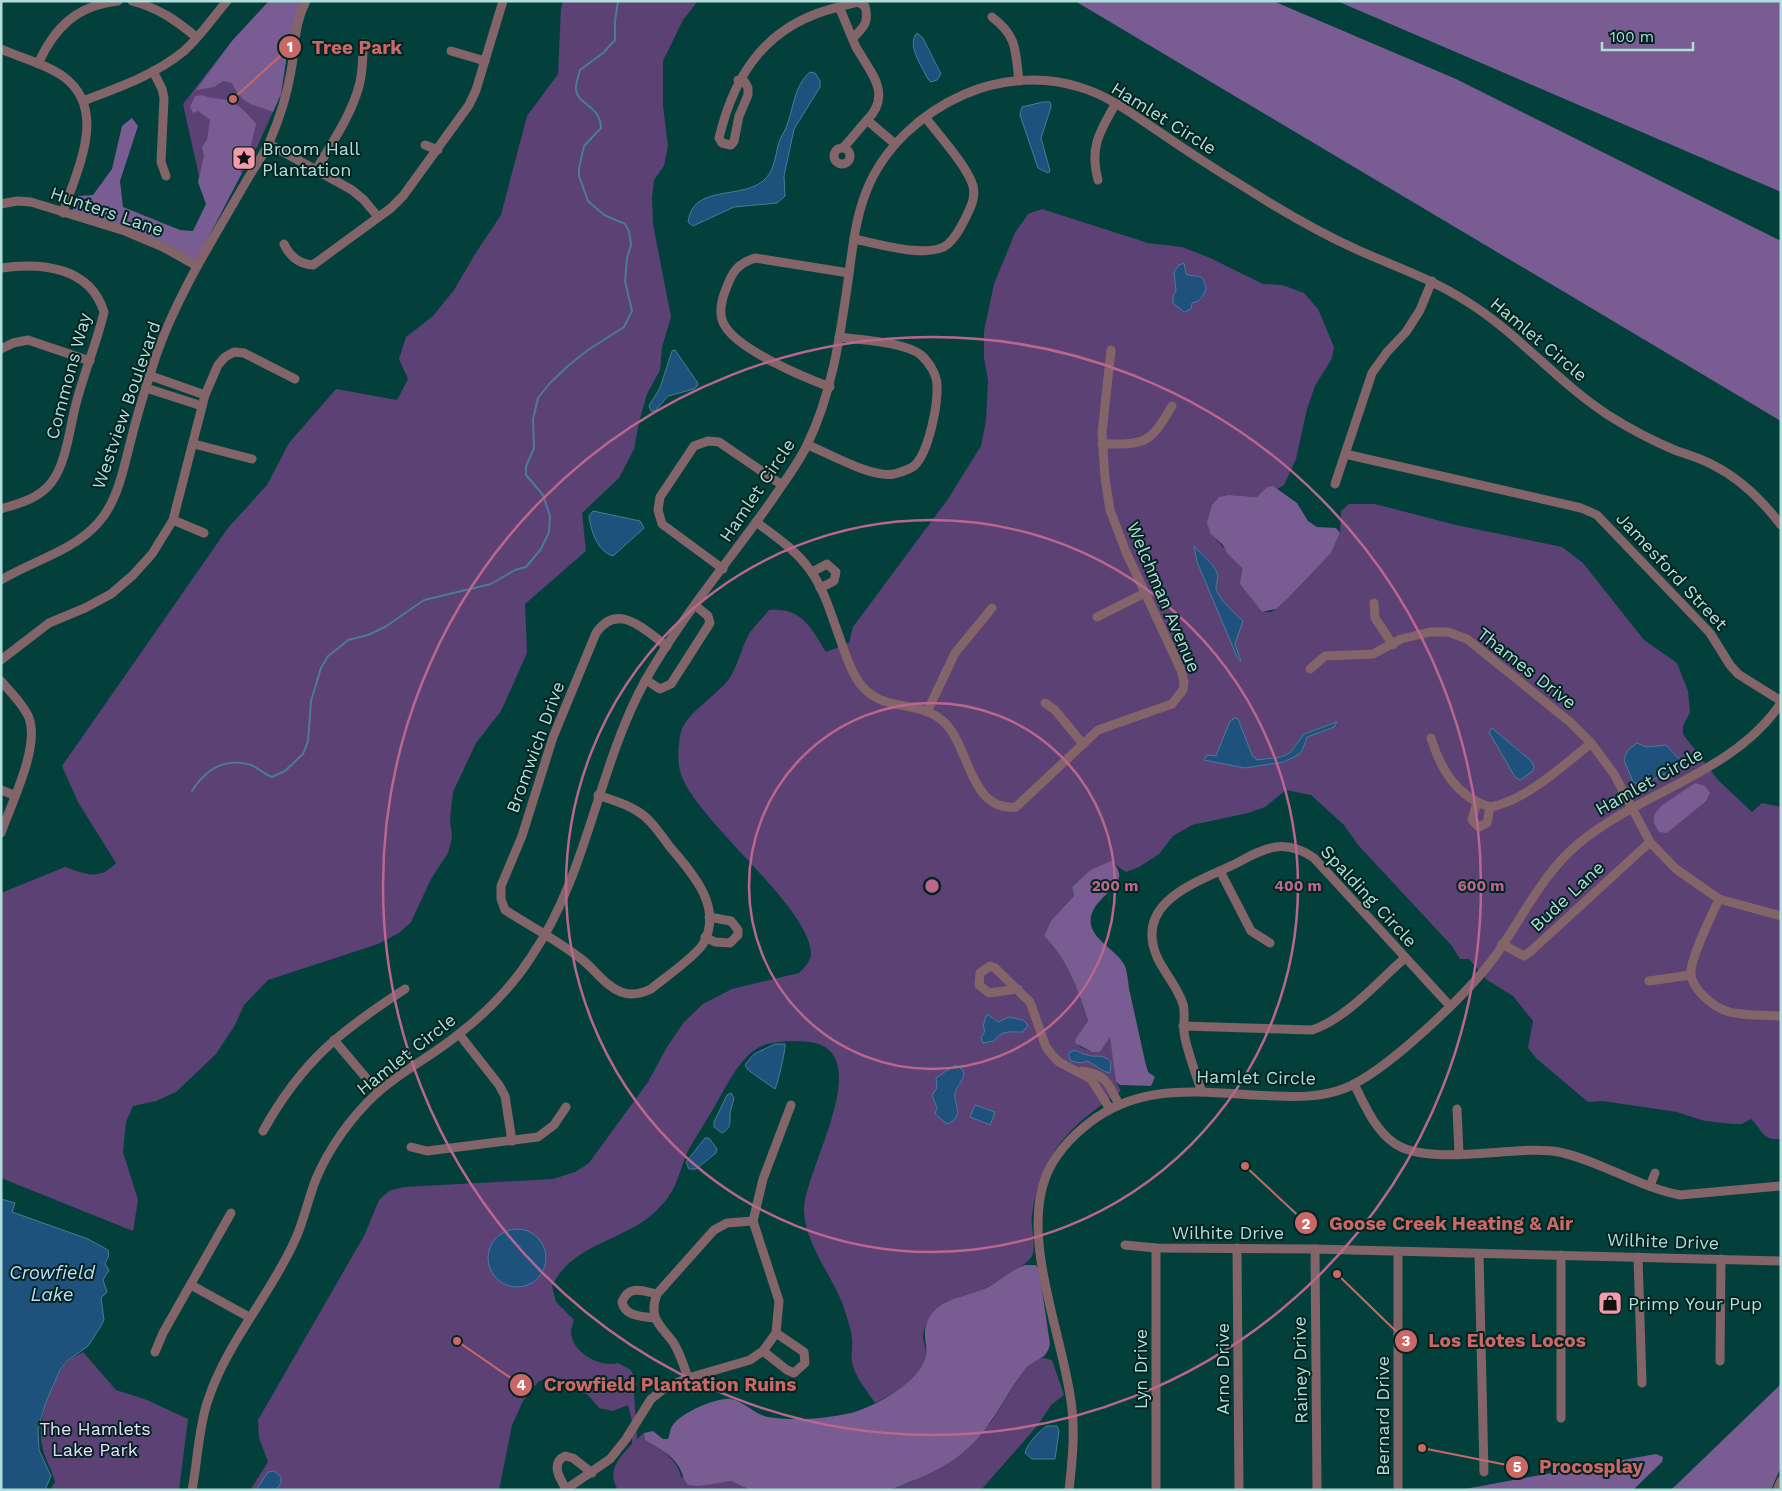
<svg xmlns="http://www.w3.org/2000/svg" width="1782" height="1491" font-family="'Work Sans',sans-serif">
  <rect width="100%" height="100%" fill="#03403c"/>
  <!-- green -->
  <g fill="#5c4174">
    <polygon points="269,1 301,1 288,47 281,94 258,145 224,204 199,176 183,104 232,41"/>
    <path d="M563,1H698L683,20L663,61V106L668,146L664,166L654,180L652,198L653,224L671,317L662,347L660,370L647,394L639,422L634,449L619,478L582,513L586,551L525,604L527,653L501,711L476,743L453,792L450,819L452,838L448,853L431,879L411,922L399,933L378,944L268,980L244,1005L235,1025L216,1054L176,1092L156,1101L133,1106L126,1122L123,1152L138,1200L133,1231L1,1178V893L65,867C86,874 99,881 116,863L78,802L62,766L228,528L267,485L289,443L336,389L397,400L408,379L399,359L406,337L433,316L454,290L477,251L501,215L527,116L558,74L561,8Z"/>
    <path d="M1042,209L1148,243L1182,247L1208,257L1263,284L1282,285L1304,293L1318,309L1334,347L1332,358L1315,386L1307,409L1296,459L1284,485L1277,489L1273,486L1257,497L1229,495L1216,539L1242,568C1236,585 1253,598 1262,612H1271L1276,609L1331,553L1340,533L1341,511L1349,504H1375L1456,525L1562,547L1583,563L1644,640L1677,663L1688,691L1690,712L1683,726V734L1718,780L1752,812L1762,803L1781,807V1139C1762,1141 1762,1129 1751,1119L1742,1124H1733L1705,1121L1677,1112L1603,1101L1588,1102L1537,1059L1528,1048L1533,1021L1513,996L1487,980L1469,959H1460L1452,946L1359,846L1344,825L1311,795L1286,790L1265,807L1248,813L1192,825L1173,836L1159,854L1139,867L1126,872L1111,862L1090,870L1072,887L1074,896L1044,936C1068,960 1078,990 1088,1022L1076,1038L1080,1047L1092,1052H1100L1109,1037L1112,1039L1116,1082L1121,1091C1069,1127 1043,1150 1032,1215C1030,1227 1037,1245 1032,1256C1026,1267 979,1293 965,1297C958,1299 946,1300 940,1305C932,1313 923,1325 923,1338C924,1345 928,1352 925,1360C918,1383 894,1392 875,1403C868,1392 856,1378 853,1366C850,1357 853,1348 852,1339C851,1328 846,1315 843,1305C831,1274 806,1245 804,1212C801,1175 880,1052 810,1042C796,1040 780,1041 767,1044C744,1051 732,1077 721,1095C711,1114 699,1131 689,1149C676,1177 679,1190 654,1213C621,1242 572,1244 552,1286L556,1302L574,1320C573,1323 571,1328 571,1331C571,1352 599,1368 618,1363L631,1370L637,1384L634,1393L637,1439L644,1433L645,1440C660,1450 677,1457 681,1477L720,1482L731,1481L750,1490H618C606,1471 619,1458 632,1444V1421L628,1405L613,1411L599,1408L588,1395L561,1379L550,1376L538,1382L523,1401L512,1425L499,1490H250L268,1462L259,1438L258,1420L364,1236L379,1200L389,1191L404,1187L553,1179L575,1172L589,1163L648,1082L667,1047L684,1022L703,1004L732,989L799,973C804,968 810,962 811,955C812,909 702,826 682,777C677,765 678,749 680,736C683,714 717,696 729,679C738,666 741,648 749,634C754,626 763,618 769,610C801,607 811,627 826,652L849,643L853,627L948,499L981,446L986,421L988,380L984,358V331L994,284L1015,233L1028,214Z"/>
    <path d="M83,1352L116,1390L147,1400L188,1419L179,1490H50L55,1482C52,1469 44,1458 42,1445C37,1423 51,1379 67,1362C71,1358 78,1355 83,1352Z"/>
    <polygon points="1043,1358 1052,1360 1064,1395 1051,1405 1038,1425 981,1490 890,1490 911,1482 966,1450 991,1422 1024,1370 1032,1362"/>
  </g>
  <!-- forest -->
  <g fill="#785c92">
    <path d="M269,1H301L288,47L281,94L273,112C252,104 242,105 232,83L223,81L214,87L196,90L232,41Z"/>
    <polygon points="1075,1 1273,1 1456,79 1781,241 1781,421"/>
    <polygon points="1337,1 1781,1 1781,192"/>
    <path d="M203,95C211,99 218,98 227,100C240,104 248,115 256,124L250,150L240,172L242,173L194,265C157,238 115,223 72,211L78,196L93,195L112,169L122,126L132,118L138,126L120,181L123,207L180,230L193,231L206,204L198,182L204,156L202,147L207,140L210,120L198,111L193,113L190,107L195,96Z"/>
    <polygon points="1273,486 1297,503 1308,521 1317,527 1336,528 1340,533 1331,553 1287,599 1276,609 1262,612 1240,584 1242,568 1227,553 1223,545 1211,534 1207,523 1212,505 1219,497 1229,495 1257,497 1267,487"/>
    <polygon points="1695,783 1705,786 1710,793 1706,801 1667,833 1659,832 1654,823 1654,815 1661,806"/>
    <path d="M1111,861C1139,886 1086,895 1091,925C1095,942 1118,951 1125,966C1128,974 1128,985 1130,993C1135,1016 1140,1038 1145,1061L1148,1072L1155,1077L1151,1086L1120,1085L1116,1082L1110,1037L1100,1052H1092L1075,1043L1076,1038L1088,1021C1078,990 1068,960 1044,936L1051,921L1074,896L1072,887L1090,870Z"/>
    <path d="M1025,1265H1036L1039,1270L1050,1344C1046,1363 1033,1357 1023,1372C1004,1398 991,1428 967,1449C947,1468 915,1480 890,1490H750L731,1481L699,1486L688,1485C683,1479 683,1474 679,1467C672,1454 657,1448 645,1440L644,1433L653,1431L663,1439H668C670,1434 670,1428 673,1425C681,1413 717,1397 731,1399C744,1401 755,1415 768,1417C794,1421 825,1419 851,1413C874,1407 918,1383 925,1359C930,1345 919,1335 930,1316C933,1312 939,1305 944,1303C959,1296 975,1294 990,1286C1002,1279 1012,1270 1025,1265Z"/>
    <polygon points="1781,1384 1781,1467 1771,1490 1671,1490"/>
    <polygon points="1656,1454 1663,1457 1662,1462 1633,1490 1459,1490"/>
  </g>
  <!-- water -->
  <g fill="#1e517c" stroke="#4a7b98">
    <path d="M917,33L923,38L941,74L937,80L931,82L928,79C922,67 906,44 917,33Z"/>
    <path d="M810,72L815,73L820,81V87L794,129L784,176L785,196L777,203L734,207L693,226L688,222C693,184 739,200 763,181C774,172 775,158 778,146C779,139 785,132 787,125C794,107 794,86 810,72Z"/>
    <polygon points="1043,102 1050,102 1051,107 1041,138 1050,171 1048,173 1038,168 1020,115 1022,107"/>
    <path d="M1184,263L1186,274C1198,279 1203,271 1206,289C1203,296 1200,302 1192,303L1191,309L1184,312L1173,303V296L1176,291L1174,272L1179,265Z"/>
    <polygon points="675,350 697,382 698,385 694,389 668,396 655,411 651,411 649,406 660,388 672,351"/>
    <path d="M593,511L640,521L644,528L613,556C597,551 591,531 589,516Z"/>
    <path d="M1194,546C1200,554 1214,563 1217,573C1219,579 1216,583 1216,588C1216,596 1236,615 1243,621L1235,644L1241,661L1238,659L1197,562Z"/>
    <polygon points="1235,718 1238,719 1252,755 1257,760 1281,757 1290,753 1304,734 1337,722 1334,727 1307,737 1302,751 1296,756 1283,762 1245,768 1204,760 1207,755 1216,756 1230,721"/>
    <polygon points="1492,728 1530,760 1534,766 1533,771 1520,780 1515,777 1489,732"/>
    <polygon points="1637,743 1646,747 1666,745 1682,762 1678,767 1642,785 1633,782 1624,760 1627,751"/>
    <path d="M987,1014L998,1022L1009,1017L1023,1020L1028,1025L1023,1032C1011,1032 1001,1030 994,1041L983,1043L981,1038L985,1031L983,1026Z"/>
    <path d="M775,1044H785C786,1049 777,1086 775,1089L748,1070L745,1065L754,1054Z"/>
    <path d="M1074,1050C1078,1051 1082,1054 1087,1055C1097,1058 1103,1053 1111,1062L1110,1073C1102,1072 1095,1064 1087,1061L1082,1063L1071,1061L1068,1054Z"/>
    <path d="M955,1065L962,1069L964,1074C963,1081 957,1086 955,1093C953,1104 966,1116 947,1124L935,1114L937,1108L932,1095L937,1088L936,1078Z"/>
    <path d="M731,1093L734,1098C733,1104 730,1110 730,1115C730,1124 731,1128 722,1133L714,1127V1122L727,1095Z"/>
    <polygon points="975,1105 995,1112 990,1125 970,1117"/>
    <polygon points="705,1138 709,1138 717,1149 716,1153 696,1169 689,1169 686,1162"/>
    <path d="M1,1199L15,1203L12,1212L88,1239L108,1250C110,1257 107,1258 105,1264L109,1270L103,1280L107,1292L101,1298L104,1320L101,1326L88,1346L67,1361L60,1370L46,1402L38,1429L39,1450L51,1476L45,1490H1Z"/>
    <circle cx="517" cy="1258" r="29"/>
    <path d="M1047,1426H1057L1059,1431L1055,1459H1032L1025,1453C1027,1444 1039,1431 1047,1426Z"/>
    <polygon points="274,1471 281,1477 281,1483 276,1490 256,1490 268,1472"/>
  </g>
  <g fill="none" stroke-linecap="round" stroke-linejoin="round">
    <!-- stream -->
    <path stroke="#4a7b98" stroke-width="2" d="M192,791C206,769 225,757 251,765C258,768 264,774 272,777L285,771L303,754L308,741L311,701L321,668L328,656L341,646L348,640L368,635L385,627L424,600L491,584L515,570L526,567L541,549L549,532L550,516L543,495L526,475V466L534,448L533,419L538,398L550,383L569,365L588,350L624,327L632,311L625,281L627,258L631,245L629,231L625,224L604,215L588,201L579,176V168L584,146L601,128C600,105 578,105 576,90C575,84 579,75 580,70L603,53L615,40V21L618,1"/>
    <!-- minor -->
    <g stroke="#836469" stroke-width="9">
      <path d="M132,1C158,8 176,20 196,37"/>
      <path d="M839,7L858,2L865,6C869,22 865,26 853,38"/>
      <path d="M992,17C1018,37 1015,50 1019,81"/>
      <path d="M1,49C21,58 47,64 64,77C109,111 76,171 63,213"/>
      <polyline points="451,51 485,61"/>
      <path d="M38,64C54,28 77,5 118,1"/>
      <polyline points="153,71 162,89 164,98 161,162 166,176"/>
      <path d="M738,80L745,82L748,88V95L739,116L734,141L731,145L722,143L719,138C735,71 769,23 839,7C845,20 850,34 856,47C870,72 893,94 867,120L894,143"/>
      <path d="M83,101C117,88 155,75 184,51C200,37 213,17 227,1"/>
      <polyline points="269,144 352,190 364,200 378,217"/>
      <polyline points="425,145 438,150"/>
      <polyline points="844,147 867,120"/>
      <circle cx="842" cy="156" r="8"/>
      <path d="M316,170C331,144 351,116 359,86C363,72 363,57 363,43"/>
      <path d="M1098,180C1089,147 1100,131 1116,103"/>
      <polyline points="1,204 17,201 31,202 125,231 163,247 197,266"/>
      <path d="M854,239C876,243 930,260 948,244C955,238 961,227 965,219C970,208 976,199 973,186C968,167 938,134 925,117"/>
      <path d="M284,244C290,257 299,264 313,265L391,208L403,196L469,105L476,90L503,1"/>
      <path d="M1,268C42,262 90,267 104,312C97,342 85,370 77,400C70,424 67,463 51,483C38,499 20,503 1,509"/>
      <polyline points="1,349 13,343 28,340 90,361"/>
      <polyline points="151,376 205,395"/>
      <path d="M830,387C803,377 739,350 725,326C718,316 721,300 726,289C732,272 737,264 755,258L849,273"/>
      <polyline points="146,388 202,406"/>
      <polyline points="194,444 252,459"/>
      <path d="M1102,444C1146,444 1149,445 1172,406"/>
      <path d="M808,445C830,454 871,478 894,474C901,472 910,470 915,465C929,451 938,405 937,385C937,375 929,362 921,355C905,342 861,340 839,337"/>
      <polyline points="1345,454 1581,508 1597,515 1710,633 1730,665 1738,674 1781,701"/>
      <polyline points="1335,484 1372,373 1387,352 1406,332 1420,310 1432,281"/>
      <polyline points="173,520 204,533"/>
      <path d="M756,522C775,536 796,550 810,570C824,589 831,614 839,636C845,652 850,671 861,685C884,714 920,698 945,723C970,748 970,812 1016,807L1098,730L1172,704L1183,690L1184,682L1181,670L1126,552L1110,510L1105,478L1102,433L1111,350"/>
      <polyline points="723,569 662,524 658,510 660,497 694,446 708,441 719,442 782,485"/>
      <polyline points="812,572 827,564 836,572 834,581 820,588"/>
      <path d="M1,580C34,560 72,552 98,523C119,500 124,465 132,436C139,408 148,380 157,353C178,294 213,239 244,185C252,171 262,157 269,143C279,120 287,95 291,71C296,45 293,27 306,1"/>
      <polyline points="1374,603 1375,618 1393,645"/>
      <polyline points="1097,617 1145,593"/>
      <polyline points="1,660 49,623 85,608 111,594 133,575 152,554 173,520 205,395 218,365 225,357 234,352 244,353 295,379"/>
      <polyline points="1310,669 1325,656 1373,654 1401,639 1430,632 1448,632 1467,639 1570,722 1591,743 1614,774 1650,842 1676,869 1719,899 1781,916"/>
      <polyline points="646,680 660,689 671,684 710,623 708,616 696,606"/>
      <path d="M1,681C11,693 24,705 29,718C40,747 11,804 1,833"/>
      <polyline points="1045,703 1055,710 1083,744"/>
      <polyline points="927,712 955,653 992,608"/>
      <path d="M1431,738C1441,770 1457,797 1490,807C1525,801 1564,765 1591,743"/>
      <polyline points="1,790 14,795"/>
      <path d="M598,795C611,800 625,803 637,811C651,819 660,834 670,847C692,873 724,907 703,944C695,957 663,979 651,989C641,994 632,996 621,992C605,986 594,968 580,958C557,940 530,926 505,910L501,899V886L522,836L553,737L596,633C618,601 644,630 667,646"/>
      <polyline points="1477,802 1472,820 1479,827 1487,823 1490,807"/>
      <polyline points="1220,871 1251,931 1270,943"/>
      <path d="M1719,899C1712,915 1689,960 1691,975C1693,989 1711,1005 1724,1010C1737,1016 1765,1015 1781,1016"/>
      <polyline points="705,937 715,942 730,943 738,935 738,930 731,921 709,917"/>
      <polyline points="1502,944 1524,956 1531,951 1650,842"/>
      <polyline points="1649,981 1691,975"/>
      <polyline points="1018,989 989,993 979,985 980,973 990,966 995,968 1030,1002 1046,1047 1053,1056 1059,1062 1091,1079 1110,1109"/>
      <path d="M1183,1026L1312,1030C1346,1019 1378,981 1405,958"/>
      <polyline points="459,1034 499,1085 505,1096 512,1141"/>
      <polyline points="334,1040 378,1092"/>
      <path d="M1082,1071C1106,1074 1109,1084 1119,1105"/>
      <path d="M1354,1084C1364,1104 1375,1130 1394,1143C1429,1168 1517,1144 1559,1152C1601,1161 1638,1187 1680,1195L1781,1186"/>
      <path d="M1202,1092C1196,1075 1189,1056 1185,1038C1182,1027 1186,1014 1183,1004C1177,986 1165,974 1157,957C1133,901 1198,882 1237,863C1266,847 1285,838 1314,858L1450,1006"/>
      <polyline points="1457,1109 1459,1154"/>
      <path d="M263,1131C302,1061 339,1032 405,989"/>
      <polyline points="411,1147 427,1151 538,1137 554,1125 566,1107"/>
      <polyline points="1650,1186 1655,1173"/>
      <polyline points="1125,1245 1156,1248 1315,1249 1781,1261"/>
      <polyline points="1237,1248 1239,1490"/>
      <polyline points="1315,1249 1317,1490"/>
      <polyline points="1479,1254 1484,1472"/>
      <polyline points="1561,1255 1561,1418"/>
      <polyline points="1638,1257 1642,1383"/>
      <polyline points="191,1285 249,1317"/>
      <path d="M655,1318C642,1316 625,1317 622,1302C629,1284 643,1291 657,1294"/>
      <polyline points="763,1351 787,1370 794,1373 805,1363 804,1352 776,1333"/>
      <polyline points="155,1352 163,1333 231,1213"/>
      <polyline points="1720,1361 1721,1259"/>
      <path d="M688,1378C684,1366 680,1353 673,1342C660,1325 648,1318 657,1294L714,1230L727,1223L753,1221"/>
      <path d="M566,1489C560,1479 550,1463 565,1456L573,1458L592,1473"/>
      <path d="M192,1490C198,1460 198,1429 208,1400C227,1342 270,1296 295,1240C304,1221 308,1199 316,1179C329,1148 351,1117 376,1094C401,1071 434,1055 460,1033C487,1012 513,985 531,957C588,874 597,769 645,681C681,617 730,560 772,500C784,482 798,464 807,445C832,394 840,337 848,281C852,252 855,220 866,192C883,148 921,113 965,94C1000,79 1042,75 1079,87C1108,95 1134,115 1158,131C1187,151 1216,170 1246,188C1282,211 1320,233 1360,251C1396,267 1432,279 1466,301C1518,333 1556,381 1608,415C1630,429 1653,441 1677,451C1689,455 1702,459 1713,465C1741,479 1762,500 1781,525"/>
      <polyline points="565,1490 610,1459 626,1439 651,1399 665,1388 688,1378 750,1360 763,1351 776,1333 779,1301 753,1221 763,1179 791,1105"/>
      <path d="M1069,1490C1072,1463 1075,1436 1072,1409C1065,1340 1020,1242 1046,1176C1055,1154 1071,1137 1089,1123C1145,1079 1209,1094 1275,1096C1298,1097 1321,1097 1343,1089C1384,1074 1466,995 1493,959C1521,921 1541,875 1578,844C1641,791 1733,774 1781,703"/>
      <polyline points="1156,1490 1156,1248"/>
      <polyline points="1398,1490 1398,1253"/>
      <polyline points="1777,1490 1781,1481"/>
    </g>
  </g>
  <!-- distance rings -->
  <g fill="none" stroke="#bb678d" stroke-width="2.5">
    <circle cx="932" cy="886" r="183"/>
    <circle cx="932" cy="886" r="366"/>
    <circle cx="932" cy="886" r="549"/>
  </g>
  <!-- icons -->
  <defs>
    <g id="sight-square" transform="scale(1.25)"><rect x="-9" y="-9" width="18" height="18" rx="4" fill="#f39aab" stroke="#032321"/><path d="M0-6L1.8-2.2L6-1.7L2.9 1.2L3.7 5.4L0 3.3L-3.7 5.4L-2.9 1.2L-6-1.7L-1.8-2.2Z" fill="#111"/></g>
    <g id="shop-square" transform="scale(1.25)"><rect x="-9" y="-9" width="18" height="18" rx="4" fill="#f39aab" stroke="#032321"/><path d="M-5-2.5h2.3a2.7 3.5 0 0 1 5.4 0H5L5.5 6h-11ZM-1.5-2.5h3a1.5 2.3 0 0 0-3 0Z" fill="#111"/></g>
  </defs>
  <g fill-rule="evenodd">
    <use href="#sight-square" x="244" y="158"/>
    <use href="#shop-square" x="1610" y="1303"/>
  </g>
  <g text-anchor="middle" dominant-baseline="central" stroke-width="4" stroke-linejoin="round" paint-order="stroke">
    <!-- street labels -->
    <g font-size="18" fill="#b1ded9" stroke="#032321">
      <text transform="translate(1164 118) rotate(32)">Hamlet Circle</text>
      <text transform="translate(107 211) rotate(19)">Hunters Lane</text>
      <text transform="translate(1539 339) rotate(40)">Hamlet Circle</text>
      <text transform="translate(68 376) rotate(-75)">Commons Way</text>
      <text transform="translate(126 405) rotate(-71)">Westview Boulevard</text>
      <text transform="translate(757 490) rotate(-56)">Hamlet Circle</text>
      <text transform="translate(1672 571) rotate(47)">Jamesford Street</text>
      <text transform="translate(1164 597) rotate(67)">Welchman Avenue</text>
      <text transform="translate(1527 668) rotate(38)">Thames Drive</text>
      <text transform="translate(535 747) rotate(-70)">Bromwich Drive</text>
      <text transform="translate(1649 781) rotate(-29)">Hamlet Circle</text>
      <text transform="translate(1369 896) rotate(47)">Spalding Circle</text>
      <text transform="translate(1567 896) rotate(-43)">Bude Lane</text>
      <text transform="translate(406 1054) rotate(-38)">Hamlet Circle</text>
      <text transform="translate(1256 1077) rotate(1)">Hamlet Circle</text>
      <text x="1228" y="1232">Wilhite Drive</text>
      <text transform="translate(1663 1241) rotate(2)">Wilhite Drive</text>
      <text transform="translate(1140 1369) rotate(-90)">Lyn Drive</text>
      <text transform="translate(1222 1369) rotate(-90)">Arno Drive</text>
      <text transform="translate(1300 1370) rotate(-91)">Rainey Drive</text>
      <text transform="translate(1382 1416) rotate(-90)">Bernard Drive</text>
    </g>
    <!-- poi labels -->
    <g font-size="18" fill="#b1ded9" stroke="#032321" text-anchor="start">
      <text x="262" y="148">Broom Hall<tspan x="262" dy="21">Plantation</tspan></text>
      <text x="1628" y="1303">Primp Your Pup</text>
    </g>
    <!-- park labels -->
    <g font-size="18" fill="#ebdbfc" stroke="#032321">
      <text x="95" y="1428">The Hamlets<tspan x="95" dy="21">Lake Park</tspan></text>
    </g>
    <!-- water labels -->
    <g font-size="19" font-style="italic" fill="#c0dbf7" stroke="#032321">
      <text x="52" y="1272">Crowfield<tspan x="52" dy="22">Lake</tspan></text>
    </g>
  </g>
  <circle cx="932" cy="886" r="8" fill="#bb678d" stroke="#032321" stroke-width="2.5"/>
  <g font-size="15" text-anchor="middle" font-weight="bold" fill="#bb678d" stroke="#032321" stroke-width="4" stroke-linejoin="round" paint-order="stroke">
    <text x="1115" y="891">200 m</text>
    <text x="1298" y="891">400 m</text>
    <text x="1481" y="891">600 m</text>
  </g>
  <!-- callouts -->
  <path fill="none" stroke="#c96866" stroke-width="2" d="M233 99L290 47M1245 1166L1306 1223M1337 1274L1406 1341M457 1341L521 1385M1422 1448L1517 1467"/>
  <g fill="#c96866" stroke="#032321" stroke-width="2">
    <circle cx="233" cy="99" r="5"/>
    <circle cx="1245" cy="1166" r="5"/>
    <circle cx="1337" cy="1274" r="5"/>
    <circle cx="457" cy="1341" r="5"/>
    <circle cx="1422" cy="1448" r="5"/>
    <circle cx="290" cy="47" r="12"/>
    <circle cx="1306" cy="1223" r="12"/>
    <circle cx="1406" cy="1341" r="12"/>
    <circle cx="521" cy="1385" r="12"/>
    <circle cx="1517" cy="1467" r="12"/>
  </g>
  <g font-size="15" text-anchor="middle" font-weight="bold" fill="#fff">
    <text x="290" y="52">1</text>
    <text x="1306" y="1229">2</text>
    <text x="1406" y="1346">3</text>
    <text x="521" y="1390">4</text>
    <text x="1517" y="1472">5</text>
  </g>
  <g font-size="19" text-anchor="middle" font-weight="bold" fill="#c96866" stroke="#032321" stroke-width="4" stroke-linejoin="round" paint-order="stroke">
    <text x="357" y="54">Tree Park</text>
    <text x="1451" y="1230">Goose Creek Heating &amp; Air</text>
    <text x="1507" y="1347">Los Elotes Locos</text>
    <text x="670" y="1391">Crowfield Plantation Ruins</text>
    <text x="1591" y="1473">Procosplay</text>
  </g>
  <!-- border -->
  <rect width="1782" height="1491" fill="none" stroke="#b1ded9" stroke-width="5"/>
  <!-- scale -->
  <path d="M1602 42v8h91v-8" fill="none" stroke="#b1ded9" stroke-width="2.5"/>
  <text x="1610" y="42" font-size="15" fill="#b1ded9" stroke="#032321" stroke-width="4" paint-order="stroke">100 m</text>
</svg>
